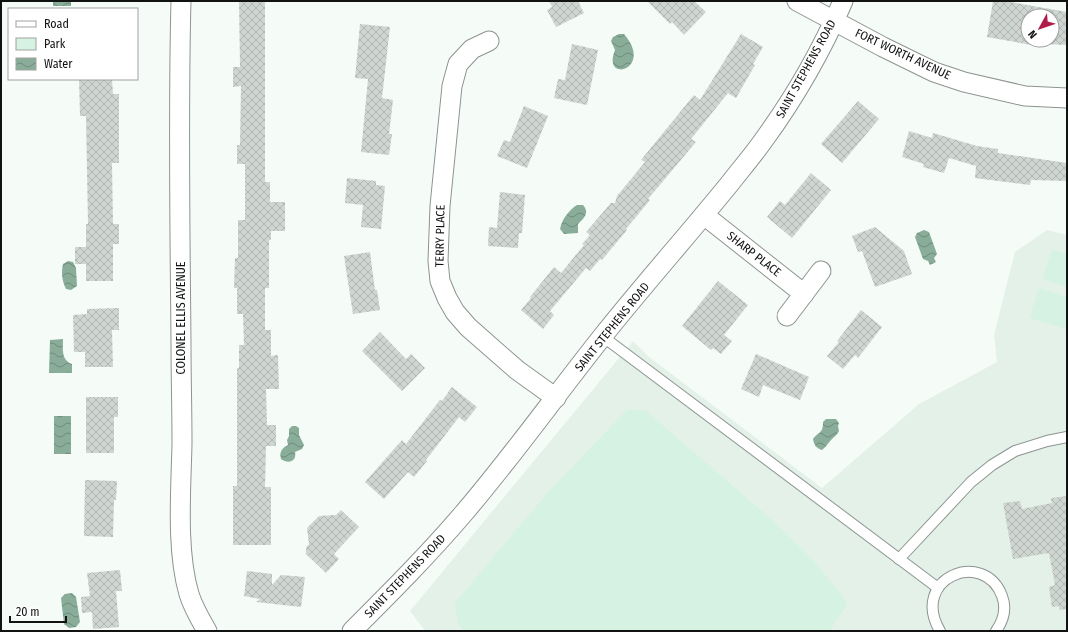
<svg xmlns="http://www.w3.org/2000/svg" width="1068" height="632" font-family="'Fira Sans Condensed',sans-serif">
  <defs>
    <pattern id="water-waves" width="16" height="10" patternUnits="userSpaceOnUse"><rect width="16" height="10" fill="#89ad99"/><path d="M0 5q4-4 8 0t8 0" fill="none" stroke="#6f8c7b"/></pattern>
    <pattern id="building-cross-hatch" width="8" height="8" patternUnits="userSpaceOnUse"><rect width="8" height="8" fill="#cfd6d2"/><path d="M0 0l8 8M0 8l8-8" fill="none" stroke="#b1b7b3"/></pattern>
  </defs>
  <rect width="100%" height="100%" fill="#f5fcf8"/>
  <!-- built -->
  <polygon fill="#e3f1e9" points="1047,230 1067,235 1067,631 425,631 410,611 633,341 649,357 822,488 919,404 997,362 994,335 1015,252"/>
  <!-- park -->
  <g fill="#d5f2e2">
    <polygon points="1052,250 1067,254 1067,287 1043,279"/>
    <polygon points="1039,288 1067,297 1067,329 1030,318"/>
    <polygon points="627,410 645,410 773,521 813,560 846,601 845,608 829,631 464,631 458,624 455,603 550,490"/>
  </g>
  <!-- water -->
  <g fill="url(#water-waves)">
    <rect x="53" y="1" width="18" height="5"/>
    <path d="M619,34H624C655,70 601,84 615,50L611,41L613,37Z"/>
    <path d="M577,205H583C590,213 584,218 578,224V233L564,234L560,229C562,219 569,210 577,205Z"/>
    <polygon points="924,230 929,232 937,254 934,258 936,262 930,265 928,261 923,259 915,237 917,233"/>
    <path d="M68,261L73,262L76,268L77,286L71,290L66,289C62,281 61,273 63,264Z"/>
    <path d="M63,339C63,349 61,360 72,364V373H49L50,340Z"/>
    <rect x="54" y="416" width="17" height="38"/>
    <path d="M826,419H836L839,423L838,426L839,431C837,435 835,436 832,439C827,444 828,445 822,450C816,448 814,445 813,439C819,431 823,434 823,422Z"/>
    <path d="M292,426H296L299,428V435L304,445L302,449L295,452C297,462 288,464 281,459C279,452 282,448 288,445L287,440L289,436V429Z"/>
    <polygon points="72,593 76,597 80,622 76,627 69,628 64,624 61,598 65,594"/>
  </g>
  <!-- building -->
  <g fill="url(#building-cross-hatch)" fill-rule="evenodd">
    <polygon points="239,1 265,1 265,182 270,182 270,202 285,202 285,231 271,231 271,240 269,240 269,288 265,288 265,330 271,330 271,356 278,355 279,389 266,389 267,425 276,425 276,446 266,446 265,487 271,487 271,545 233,545 233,486 237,486 237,368 239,368 239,345 244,345 243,314 237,314 237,288 234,288 235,258 238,258 238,220 245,220 245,164 237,164 237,145 240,145 241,86 233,87 233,67 240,67"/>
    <polygon points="549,1 578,1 584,13 556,27 547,10 552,7"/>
    <polygon points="647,1 694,1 706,12 684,35 672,22 670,24"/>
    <path d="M993,1H1005L1067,12V45L1044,44L1043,47L987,37ZM1028,16H1052V40H1028Z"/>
    <polygon points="360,24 390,27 382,98 393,100 389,134 392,134 389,155 361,152 368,79 355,78"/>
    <polygon points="741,34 763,47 753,64 755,65 736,98 728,93 691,139 696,142 648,199 650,200 626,229 627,230 602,260 600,259 590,271 586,268 550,311 554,315 543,329 521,310 531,298 530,297 554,267 561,273 584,245 582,244 590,235 586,232 611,203 615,203 617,196 645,162 641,160 694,95 700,100"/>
    <polygon points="572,44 598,50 587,105 554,98 558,79 565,80"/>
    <polygon points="79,79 112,79 113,94 119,94 119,163 112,163 113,224 119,224 119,244 113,244 113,281 86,281 86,264 75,264 75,247 86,247 86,224 88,224 86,116 80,116"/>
    <polygon points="858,101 879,119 842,163 821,144"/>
    <polygon points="524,106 548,116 527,168 497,156 504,140 510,142"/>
    <polygon points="909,131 932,138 933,133 977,146 998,149 998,153 1067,163 1067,181 1031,180 1030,185 975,178 976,166 949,158 944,173 923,167 924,164 902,157"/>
    <polygon points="811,173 831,190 792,238 767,217 780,201 785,205"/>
    <polygon points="347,178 376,181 376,185 385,186 381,229 361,227 363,205 345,203"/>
    <polygon points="500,192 525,195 522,233 519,233 518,248 488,246 489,227 497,228"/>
    <polygon points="875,227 904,251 912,274 875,287 862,251 858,252 852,236"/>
    <polygon points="370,252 375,290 377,290 380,310 353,314 344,256"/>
    <polygon points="718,281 748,305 724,335 732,341 721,354 713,348 711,350 682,326"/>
    <polygon points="119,308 119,330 112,330 113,367 85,367 85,352 74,352 73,315 87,314 87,309"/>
    <polygon points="861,310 882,327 858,358 855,355 843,369 827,356 839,342 837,341"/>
    <polygon points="380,332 406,359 411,354 425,368 402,391 362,351"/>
    <polygon points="756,354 809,377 800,400 763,385 759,397 741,389"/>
    <polygon points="452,387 477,407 465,422 459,417 426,460 427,461 414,477 408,472 384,499 365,482 402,440 406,444 440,400 442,401"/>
    <polygon points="86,397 118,397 118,417 114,417 114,453 86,453"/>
    <polygon points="85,480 117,481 116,500 114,500 113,537 84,536"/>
    <polygon points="1067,496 1067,609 1059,610 1059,606 1052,607 1049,587 1055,585 1049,553 1013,559 1003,503 1020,501 1022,509 1052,503 1051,498"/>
    <polygon points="341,510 359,527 334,554 339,559 326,573 306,554 306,548 309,544 307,528 319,516 336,515"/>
    <polygon points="120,570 122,591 116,591 119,627 93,629 92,612 82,613 81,597 90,596 87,573"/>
    <polygon points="247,571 272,574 272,585 281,575 305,577 301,607 256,602 260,599 244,596"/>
  </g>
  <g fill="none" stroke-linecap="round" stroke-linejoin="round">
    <!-- lane casing -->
    <g stroke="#8d9490" stroke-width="12">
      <g id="lane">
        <polyline points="602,336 938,588"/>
        <polyline points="899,559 971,482 992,465 1015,451 1047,441 1067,437"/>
        <path d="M940,631C909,578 984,548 1002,596C1007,609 1003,621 996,631"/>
      </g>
    </g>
    <!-- street casing -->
    <g stroke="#8d9490" stroke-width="21">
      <g id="street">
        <path d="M181,1C178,115 180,229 181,342C181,376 182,410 182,444C181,490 176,550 189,594C193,607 200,619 207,631"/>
        <polyline points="797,1 883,47 934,72 964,82 1025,96 1067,98"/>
        <polyline points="489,41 472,49 458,64 452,86 440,206 438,261 440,281 447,298 455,312 468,327 517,370 556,398"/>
        <polyline points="704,215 804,294"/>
        <polyline points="787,316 821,271"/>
        <path d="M352,631C390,593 428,555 463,514C512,457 555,396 602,337C644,284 689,234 731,182C742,168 753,155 763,141C795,97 822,50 843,1"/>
      </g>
    </g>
    <!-- lane -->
    <use href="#lane" stroke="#fff" stroke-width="10"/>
    <!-- street -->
    <use href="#street" stroke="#fff" stroke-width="19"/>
  </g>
  <g text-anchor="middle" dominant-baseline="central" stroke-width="4" stroke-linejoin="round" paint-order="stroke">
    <!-- street labels -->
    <g font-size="12" fill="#101311" stroke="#fff">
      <text transform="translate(903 54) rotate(25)">FORT WORTH AVENUE</text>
      <text transform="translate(806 69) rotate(-61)">SAINT STEPHENS ROAD</text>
      <text transform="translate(440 236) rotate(-89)">TERRY PLACE</text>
      <text transform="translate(754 254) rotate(38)">SHARP PLACE</text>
      <text transform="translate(181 318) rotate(-90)">COLONEL ELLIS AVENUE</text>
      <text transform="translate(612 327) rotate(-51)">SAINT STEPHENS ROAD</text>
      <text transform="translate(405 576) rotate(-46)">SAINT STEPHENS ROAD</text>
    </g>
  </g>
  <!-- border -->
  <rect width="1068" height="632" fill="none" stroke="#101311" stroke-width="4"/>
  <!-- legend -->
  <rect x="8" y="8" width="130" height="72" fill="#ffffff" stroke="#9fa1a0"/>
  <rect x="16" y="21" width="20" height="6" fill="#ffffff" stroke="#9fa1a0"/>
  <text x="44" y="28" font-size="12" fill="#101311">Road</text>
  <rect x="16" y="38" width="20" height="12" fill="#d5f2e2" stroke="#9fa1a0"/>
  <text x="44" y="48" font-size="12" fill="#101311">Park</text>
  <rect x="16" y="58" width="20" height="12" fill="url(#water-waves)" stroke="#9fa1a0"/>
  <text x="44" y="68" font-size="12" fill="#101311">Water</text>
  <!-- north arrow -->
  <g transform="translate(1040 28) rotate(230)"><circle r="19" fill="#ffffff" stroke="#9fa1a0"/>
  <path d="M0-3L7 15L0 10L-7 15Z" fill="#b01d49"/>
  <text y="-6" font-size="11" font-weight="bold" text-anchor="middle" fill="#101311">N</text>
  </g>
  <!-- scale -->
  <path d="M10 616v6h56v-6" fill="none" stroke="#101311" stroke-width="2"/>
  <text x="16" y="616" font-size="12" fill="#101311" stroke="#ffffff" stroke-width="3" paint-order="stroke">20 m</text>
</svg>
